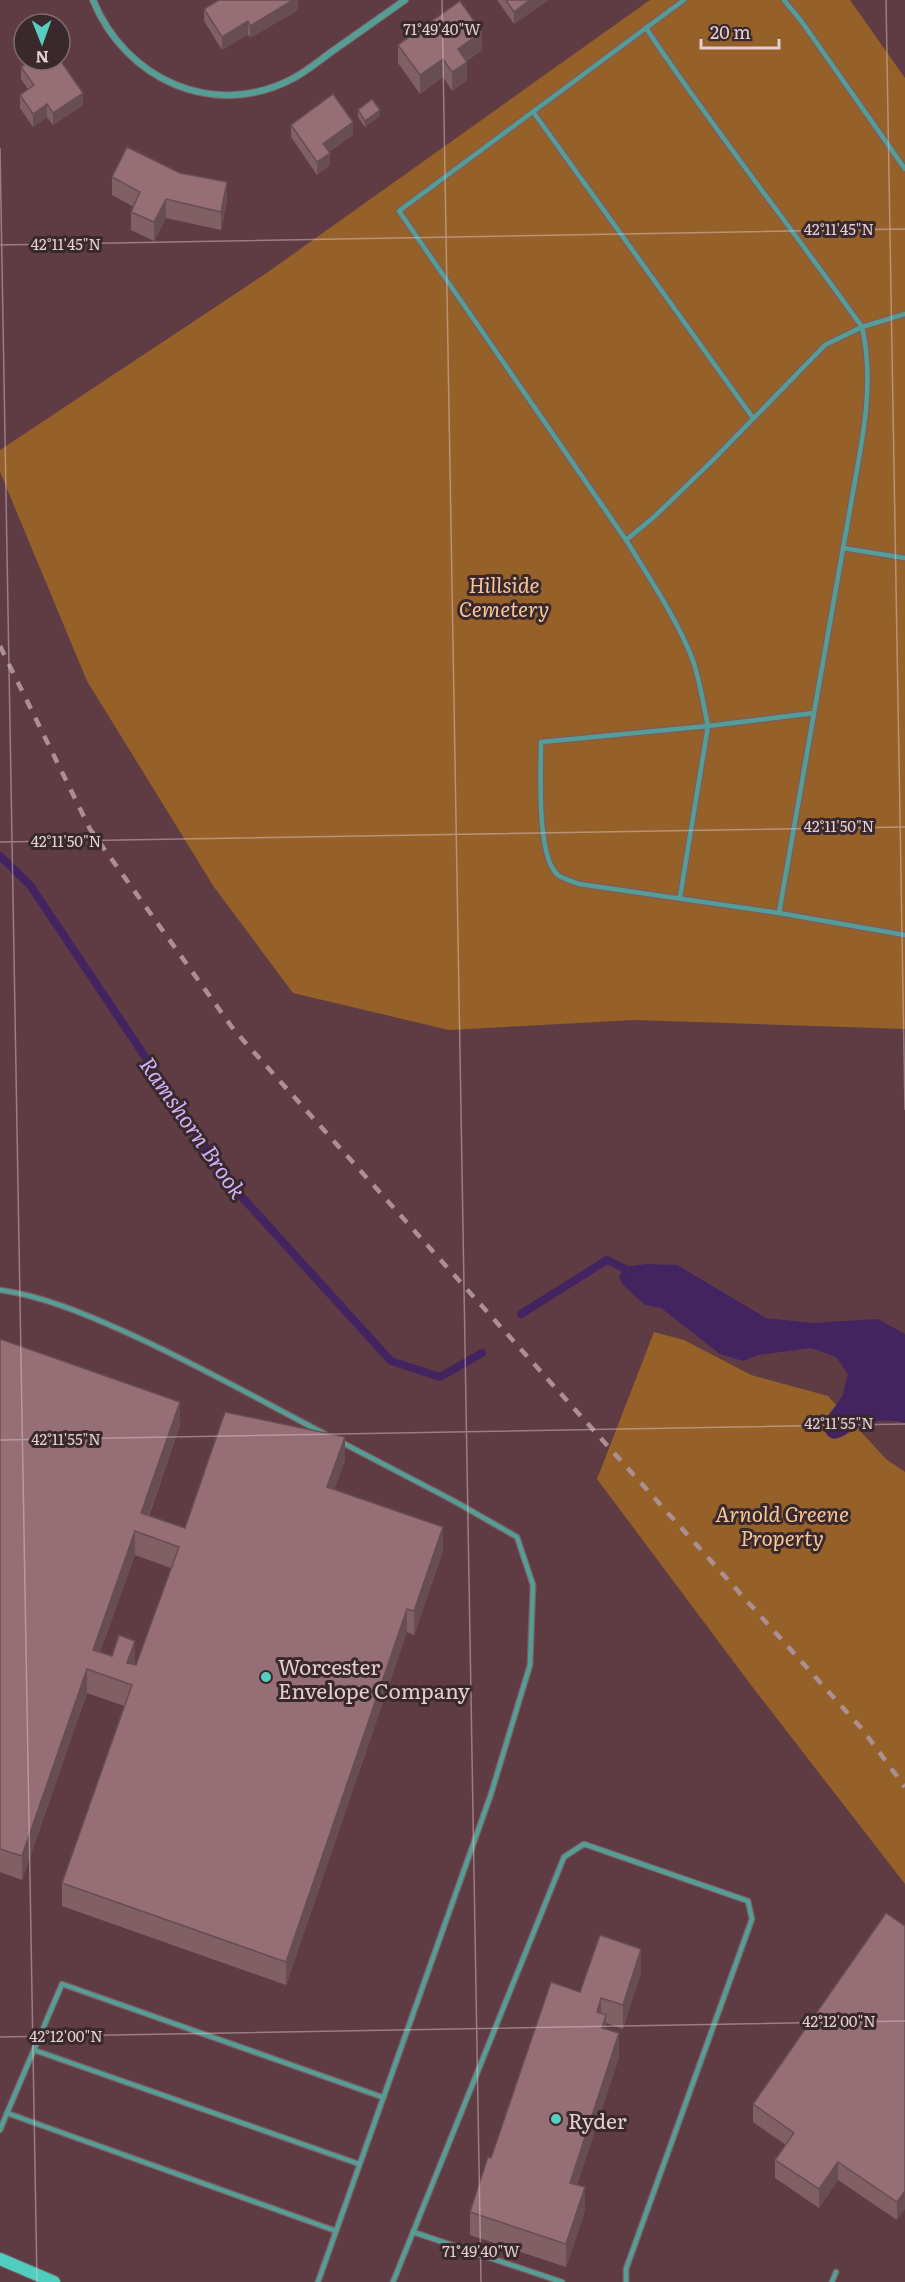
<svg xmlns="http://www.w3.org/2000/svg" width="905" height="2282" font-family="Literata,serif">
  <rect width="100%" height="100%" fill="#5f3c44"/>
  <!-- green -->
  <g fill="#956129">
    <polygon points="650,0 850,0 905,78 905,1029 635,1020 449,1030 293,993 214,887 87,681 0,472 0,450 268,272"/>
    <polygon points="654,1332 684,1340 751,1375 828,1396 886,1459 905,1472 905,1884 754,1689 597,1479"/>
  </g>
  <!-- water -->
  <path fill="#432461" d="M646,1264L677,1265L766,1318L812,1323L878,1319L905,1334V1423C894,1419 873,1420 862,1425C848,1430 832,1452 823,1427L827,1417L842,1397L848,1374L836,1357L811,1348L758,1355L743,1361L720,1354L661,1308L645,1305L623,1285L619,1277L624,1267Z"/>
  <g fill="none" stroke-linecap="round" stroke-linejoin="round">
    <!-- stream -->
    <g stroke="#432461" stroke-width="8">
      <polyline points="0,856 30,885 231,1185 391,1361 440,1377 482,1353"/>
      <polyline points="521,1314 607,1260 630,1271"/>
    </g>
    <!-- lane casing -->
    <g stroke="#7c5c63" stroke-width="7">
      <g id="lane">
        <polyline points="784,0 802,22 905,169"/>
        <polyline points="646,28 684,0"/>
        <polyline points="534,113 753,418"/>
        <path d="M626,540L399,211L646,28C714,130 791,227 862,327L825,345L712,461L654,517L626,540C647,574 678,621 692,658C700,680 703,703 708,726L541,742C541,770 536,857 558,875C563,879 573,881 579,884L779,913L814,713L708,726L680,897"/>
        <polyline points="843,548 905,558"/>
        <path d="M814,713C826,645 838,577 850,509C860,450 876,387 862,327L905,314"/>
        <polyline points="779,913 905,935"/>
        <path d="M0,1290C42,1296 83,1313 121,1330C191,1361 258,1399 325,1434"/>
        <polyline points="34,2050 359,2164"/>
        <polyline points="0,2130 7,2113"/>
        <polyline points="336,2231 7,2113 62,1984 382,2097"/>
        <polyline points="413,2232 562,2282"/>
        <polyline points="318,2282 491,1794 530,1665 533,1585 517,1537 454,1501 341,1442"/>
        <polyline points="393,2282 564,1857 584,1844 748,1901 752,1919 626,2269 626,2282"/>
        <polyline points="832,2282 836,2272"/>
      </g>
    </g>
    <!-- street casing -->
    <g stroke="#7c5c63" stroke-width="8">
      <path id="street" d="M93,0C125,79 213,120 292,79C307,71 320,60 334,50C357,34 381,17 405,0"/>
    </g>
    <!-- secondary casing -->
    <g stroke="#7c5c63" stroke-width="14">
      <polyline id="secondary" points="0,2259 54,2282"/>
    </g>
    <!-- lane -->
    <use href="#lane" stroke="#559e95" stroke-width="4.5"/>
    <!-- street -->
    <use href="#street" stroke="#559e95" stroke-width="6"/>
    <!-- secondary -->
    <use href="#secondary" stroke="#4fcec0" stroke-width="12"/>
    <!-- rail -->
    <polyline stroke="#ab8f95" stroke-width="4.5" stroke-dasharray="10 10" stroke-linecap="butt" points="0,646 90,829 234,1030 862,1729 905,1787"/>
  </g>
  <!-- wall -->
  <g fill="#805f65" fill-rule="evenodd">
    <polygon points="298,0 298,10 250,38 248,34 222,50 204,21 204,9"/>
    <polygon points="497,0 548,0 514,24"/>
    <polygon points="398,45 482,50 467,61 467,80 452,91 443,77 420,94 398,63"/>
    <polygon points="21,67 83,105 53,125 47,117 33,127 20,108 20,95 28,89 21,79"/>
    <polygon points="358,110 380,116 365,127 358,117"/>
    <polygon points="291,125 353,135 329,152 330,165 317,175 291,137"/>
    <polygon points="112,177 227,201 221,230 166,218 154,241 131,230 131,212 134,207 112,195"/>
    <path d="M0,1339L180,1425L149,1516L185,1528L345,1460L334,1490L443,1551L414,1635L407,1632L286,1985L62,1906V1883L124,1706L87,1693L22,1880L0,1872ZM135,1555L171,1568L136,1665H135V1664L100,1652Z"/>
    <polygon points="905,1926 897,2220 838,2180 819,2208 775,2178 775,2160 786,2145 753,2122 753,2104"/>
    <polygon points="641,1972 623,2029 606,2023 606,2029 619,2057 577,2185 585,2211 566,2267 470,2235 470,2212 491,2158 580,1992"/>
  </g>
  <!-- shaded-wall -->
  <g fill="#684d53">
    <polygon points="293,0 298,0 298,10 250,38 250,26"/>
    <polygon points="530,0 548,0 514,24 514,12"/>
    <polygon points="248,21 248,34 222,50 222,37"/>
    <polygon points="482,32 482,50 458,67 458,49"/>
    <polygon points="443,59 443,77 420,94 420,75"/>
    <polygon points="467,62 467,80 452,91 452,72"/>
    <polygon points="83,93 83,105 53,125 53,113"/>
    <polygon points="47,104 47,117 33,127 33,114"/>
    <polygon points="380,110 380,116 365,127 365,121"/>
    <polygon points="353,122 353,135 323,156 323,144"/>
    <polygon points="330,153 330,165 317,175 317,162"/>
    <polygon points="227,182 227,201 221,230 221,212"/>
    <polygon points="166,199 166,218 154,241 154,222"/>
    <polygon points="180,1402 180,1425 142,1534 141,1513"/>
    <polygon points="345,1437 345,1460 327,1511 327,1487"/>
    <polygon points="443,1527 443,1551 414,1635 414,1611"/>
    <polygon points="135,1531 135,1555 93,1671 93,1650"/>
    <polygon points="407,1609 407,1632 286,1985 286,1962"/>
    <polygon points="135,1641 135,1664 128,1684 127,1663"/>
    <polygon points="87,1669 87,1693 22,1880 22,1856"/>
    <polygon points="641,1949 641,1972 623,2029 623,2005"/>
    <polygon points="601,1998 601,2022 597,2012"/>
    <polygon points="606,2015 606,2038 602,2028"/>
    <polygon points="619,2033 619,2057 570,2206 570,2183"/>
    <polygon points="838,2162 838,2180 819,2208 819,2189"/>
    <polygon points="585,2187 585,2211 566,2267 566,2244"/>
    <polygon points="905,2191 905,2209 897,2220 897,2202"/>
  </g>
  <!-- building -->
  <g fill="#956e76" stroke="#684d53" stroke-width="1.5" fill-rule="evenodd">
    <polygon points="219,0 293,0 250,26 248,21 222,37 204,9"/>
    <polygon points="506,0 530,0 514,12"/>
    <polygon points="460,1 482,32 458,49 467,62 452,72 443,59 420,75 398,45"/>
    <polygon points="31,60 60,60 83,93 53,113 47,104 33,114 20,95 34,85 21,67"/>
    <polygon points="333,94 353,122 323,144 330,153 317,162 291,125"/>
    <polygon points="372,99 380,110 365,121 358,110"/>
    <polygon points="127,147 180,173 227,182 221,212 166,199 154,222 131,212 140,192 112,177"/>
    <path d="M0,1339L180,1402L141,1513L185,1528L225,1412L345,1437L327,1487L443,1527L414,1611L407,1609L286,1962L62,1883L132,1685L87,1669L22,1856L0,1849ZM135,1531L179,1547L136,1665L127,1663L135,1641L119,1635L112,1656L93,1650Z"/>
    <polygon points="886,1913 905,1926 905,2191 897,2202 838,2162 819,2189 775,2160 794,2133 753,2104"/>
    <polygon points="600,1935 641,1949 623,2005 601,1998 597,2012 606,2015 602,2028 619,2033 570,2183 585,2187 566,2244 470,2212 488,2157 491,2158 551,1982 580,1992"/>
  </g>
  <!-- ticks -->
  <path fill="none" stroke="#e4ced2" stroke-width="1.5" stroke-opacity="0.45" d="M442,0L481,2282M886,0L905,1110M0,148L37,2282M0,245L905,229M0,842L905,827M0,1440L905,1424M0,2037L905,2021"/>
  <!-- markers -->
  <g fill="#58cec0" stroke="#39282c" stroke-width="2">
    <circle cx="266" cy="1677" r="6"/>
    <circle cx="556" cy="2119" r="6"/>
  </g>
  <g text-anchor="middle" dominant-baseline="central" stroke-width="6" stroke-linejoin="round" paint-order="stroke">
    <!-- park labels -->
    <g font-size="21" font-style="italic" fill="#f7c698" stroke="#39282c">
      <text x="504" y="583">Hillside<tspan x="504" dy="24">Cemetery</tspan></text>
      <text x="782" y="1512">Arnold Greene<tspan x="782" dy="24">Property</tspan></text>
    </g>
    <!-- poi labels -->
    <g font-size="21" fill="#e4ced2" stroke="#39282c" text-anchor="start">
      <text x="278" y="1665">Worcester<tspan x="278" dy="24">Envelope Company</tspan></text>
      <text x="568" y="2119">Ryder</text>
    </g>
    <!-- water labels -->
    <g font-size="22" font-style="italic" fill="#d1affa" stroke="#39282c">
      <text transform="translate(194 1127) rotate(55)">Ramshorn Brook</text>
    </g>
  </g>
  <g font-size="15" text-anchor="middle" fill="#e4ced2" stroke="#39282c" stroke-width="6" stroke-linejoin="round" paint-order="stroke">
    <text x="442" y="35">71°49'40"W</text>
    <text x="839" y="235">42°11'45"N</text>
    <text x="66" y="250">42°11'45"N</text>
    <text x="839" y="832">42°11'50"N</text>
    <text x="66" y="847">42°11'50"N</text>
    <text x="839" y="1429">42°11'55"N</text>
    <text x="66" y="1445">42°11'55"N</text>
    <text x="839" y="2027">42°12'00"N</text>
    <text x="66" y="2042">42°12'00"N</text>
    <text x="481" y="2257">71°49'40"W</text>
  </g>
  <!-- north arrow -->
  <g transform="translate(42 42) rotate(179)"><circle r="28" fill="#39282c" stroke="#7d6a6e" stroke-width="1.5"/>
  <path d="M0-4.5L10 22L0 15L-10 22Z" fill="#58cec0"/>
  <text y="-9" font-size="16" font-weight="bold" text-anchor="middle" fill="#e4ced2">N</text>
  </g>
  <!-- scale -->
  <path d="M701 39v9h78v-9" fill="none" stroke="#e4ced2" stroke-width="3"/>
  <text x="710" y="39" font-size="18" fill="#e4ced2" stroke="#39282c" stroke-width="4.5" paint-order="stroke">20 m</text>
</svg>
